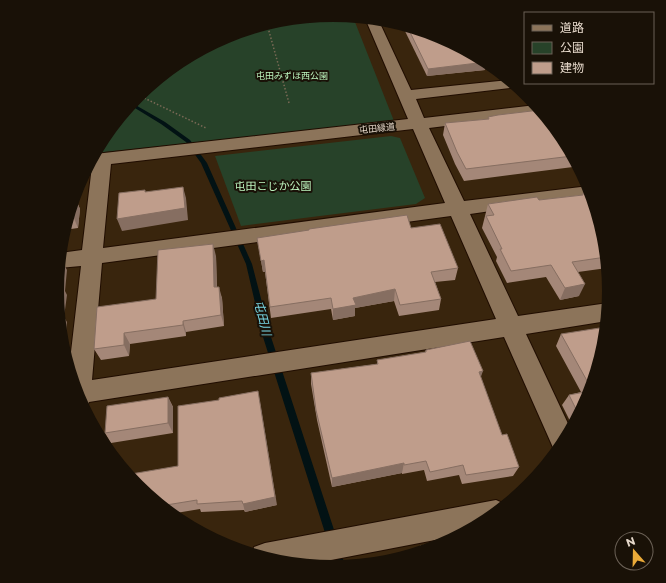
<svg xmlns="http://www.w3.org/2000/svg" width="666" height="583" font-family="Montserrat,'Noto Sans JP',sans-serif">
  <rect width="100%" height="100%" fill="#39250d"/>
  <!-- green -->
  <g fill="#274229">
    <path d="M333,15L353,17L394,121L95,153C131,85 204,37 279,20C296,17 315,17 333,15Z"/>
    <polygon points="391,136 400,138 425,198 416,204 241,226 215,156"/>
  </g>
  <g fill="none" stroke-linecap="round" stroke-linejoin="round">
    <!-- stream -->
    <g fill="#021214" fill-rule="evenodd">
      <polygon points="132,103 165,122 190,140 207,163 252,264 271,337 337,539 335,542 332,544 329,542 327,539 263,337 246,264 201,163 186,142 161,124 130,105"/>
      <polygon points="335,544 338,546 346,567 336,568 330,549 332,546"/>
    </g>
    <!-- minor casing -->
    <g stroke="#200d00" stroke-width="2">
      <g id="minor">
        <path d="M365,18L378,19L411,90L509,80L518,87L416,99L424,118L536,105L543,114L429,128L464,201L589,186L592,197H590L470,214L518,316L608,303L607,321L526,334L571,430L563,445L557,453L555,452L504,337L89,402L87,406L83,407L77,397L69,369L81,266L59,268L60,253L82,250L92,166L89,165L95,154L408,119ZM413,129L445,203L103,248L111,164ZM451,216L496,319L92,380L102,263Z"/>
        <polygon points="496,500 507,505 486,522 461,535 305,565 279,563 252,554 254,547 265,543"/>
      </g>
    </g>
    <!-- path -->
    <g stroke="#7b6a56" stroke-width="1.5" stroke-dasharray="1.5 2" stroke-linecap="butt">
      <polyline points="267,24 289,103"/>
      <polyline points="138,95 206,128"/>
    </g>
    <!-- minor -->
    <use href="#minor" fill="#8c745a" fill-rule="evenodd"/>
  </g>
  <!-- wall -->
  <g fill="#a48778">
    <polygon points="402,25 439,36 486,62 485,70 427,76"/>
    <polygon points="488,117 563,138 579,169 575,169 573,167 464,181 455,164 443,135 445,123 488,119"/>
    <polygon points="78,185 77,202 80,209 78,228 64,230"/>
    <polygon points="583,193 604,238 607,268 578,272 579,296 560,300 546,277 507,283 496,261 497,257 482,228 488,204 539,200 582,195"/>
    <polygon points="411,228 458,268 455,280 435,282 441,299 439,310 399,316 394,301 355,308 355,316 333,320 331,309 271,318 265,272 263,272 257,238"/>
    <polygon points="216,256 217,287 222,298 224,326 186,332 186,336 130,344 129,356 101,360 94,349 156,299"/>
    <polygon points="561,334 604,346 588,398 573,427 562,405 569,395 581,392 556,346"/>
    <polygon points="426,350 481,378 502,435 519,467 513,476 462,484 459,475 427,481 424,470 402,474 402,473 332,487 317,420 311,384 311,373 377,364 377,360 425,352"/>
    <polygon points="168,397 173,407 173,433 111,443 105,433"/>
    <polygon points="137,487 277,505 245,512 244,510 201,512 200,509 170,514"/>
    <polygon points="420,546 439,547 387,563 375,564 375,563 417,554"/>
  </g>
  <!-- shaded-wall -->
  <g fill="#866e61">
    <polygon points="486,62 485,70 427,76 428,69"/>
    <polygon points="79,183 77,202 80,209 78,228 73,216 73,202 78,185"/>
    <polygon points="183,187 186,198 188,220 122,231 117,219"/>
    <polygon points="213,244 216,256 217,299 214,287"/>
    <polygon points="61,258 67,270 65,291 67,295 64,317 67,322 64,348 63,348 62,345 58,305 58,284"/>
    <polygon points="264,260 265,272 263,272 261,261"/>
    <polygon points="585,284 579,296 560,300 565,288"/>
    <polygon points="219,287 222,298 224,326 221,315"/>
    <polygon points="395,289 394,301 355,308 355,316 333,320 333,309 353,298"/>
    <polygon points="183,321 186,332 186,336 183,325"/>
    <polygon points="124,333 130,344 129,356 124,345"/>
    <polygon points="483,371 479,382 479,372"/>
    <polygon points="168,397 173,407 173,433 168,423"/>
    <polygon points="260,402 277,505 245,512 243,504"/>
    <polygon points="404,463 402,473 332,487 332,478"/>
  </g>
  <!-- building -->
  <g fill="#bf9d8b" stroke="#866e61">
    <polygon points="407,26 439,36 485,61 486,62 428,69"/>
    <polygon points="540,110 563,138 572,156 466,169 457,152 445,123 489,119 488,117 498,115"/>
    <polygon points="183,187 185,208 117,219 119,193 145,190 145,192"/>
    <polygon points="590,192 604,238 606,257 572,262 585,284 565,288 551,265 511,271 500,249 502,249 486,216 494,215 488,204 537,197 539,200 583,195 583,193"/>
    <polygon points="74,197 75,197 73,216 68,217"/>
    <polygon points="407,215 411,228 440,224 458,268 431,272 441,299 400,305 395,289 353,298 356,305 333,309 331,298 270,307 264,260 261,261 257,238 309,230 309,229"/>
    <polygon points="213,244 214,287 219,287 221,315 183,321 183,325 124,333 124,345 94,349 97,307 156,299 158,250"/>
    <polygon points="60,258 61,258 58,284 60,283 58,305 56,291"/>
    <polygon points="58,311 61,311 59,320"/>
    <polygon points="606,327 604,346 591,388 561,334"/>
    <polygon points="470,341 483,371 479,372 502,435 507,434 519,467 466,475 463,465 430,472 426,461 404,465 404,463 332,478 316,410 311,373 378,364 377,360 426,352 426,350"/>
    <polygon points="258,391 275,497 243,504 242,501 197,504 197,500 160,506 137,487 130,478 131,474 178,466 178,406 219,400 219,398"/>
    <polygon points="590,391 588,398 579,415 569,395"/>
    <polygon points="168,397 168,423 105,433 107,406"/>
    <polygon points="453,539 439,547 421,552 420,546"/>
    <polygon points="417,553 387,563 375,564 375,563"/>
  </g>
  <g text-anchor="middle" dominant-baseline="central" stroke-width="4" stroke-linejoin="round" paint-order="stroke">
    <!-- far-park labels -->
    <g font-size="9" fill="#bdf5bf" stroke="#191107">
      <text x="292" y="75">屯田みずほ西公園</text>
    </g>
    <!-- far-street labels -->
    <g font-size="9" fill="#e7dacc" stroke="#191107">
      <text transform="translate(377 128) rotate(-6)">屯田緑道</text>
    </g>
    <!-- park labels -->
    <g font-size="11" fill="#bdf5bf" stroke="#191107">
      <text x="273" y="186">屯田こじか公園</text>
    </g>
    <!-- water labels -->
    <g font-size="12" font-style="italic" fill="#78d7e4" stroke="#191107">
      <text transform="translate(263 318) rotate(76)">屯田川</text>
    </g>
  </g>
  <!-- crop -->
  <path d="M0 0H666V583H0ZM64 291a269 269 0 1 1 538 0a269 269 0 1 1-538 0Z" fill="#191107" fill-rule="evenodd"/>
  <!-- legend -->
  <rect x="524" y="12" width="130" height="72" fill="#191107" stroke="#6b6156"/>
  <rect x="532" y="25" width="20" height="6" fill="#8c745a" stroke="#6b6156"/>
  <text x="560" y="32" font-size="12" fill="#e7dacc">道路</text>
  <rect x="532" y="42" width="20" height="12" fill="#274229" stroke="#6b6156"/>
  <text x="560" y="52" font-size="12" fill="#e7dacc">公園</text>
  <rect x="532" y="62" width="20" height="12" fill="#bf9d8b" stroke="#6b6156"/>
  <text x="560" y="72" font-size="12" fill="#e7dacc">建物</text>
  <!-- north arrow -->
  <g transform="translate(634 551) rotate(340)"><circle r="19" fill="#191107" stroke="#6b6156"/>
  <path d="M0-3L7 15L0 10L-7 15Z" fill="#eaaa39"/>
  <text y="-6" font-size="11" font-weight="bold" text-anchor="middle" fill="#e7dacc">N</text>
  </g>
</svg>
